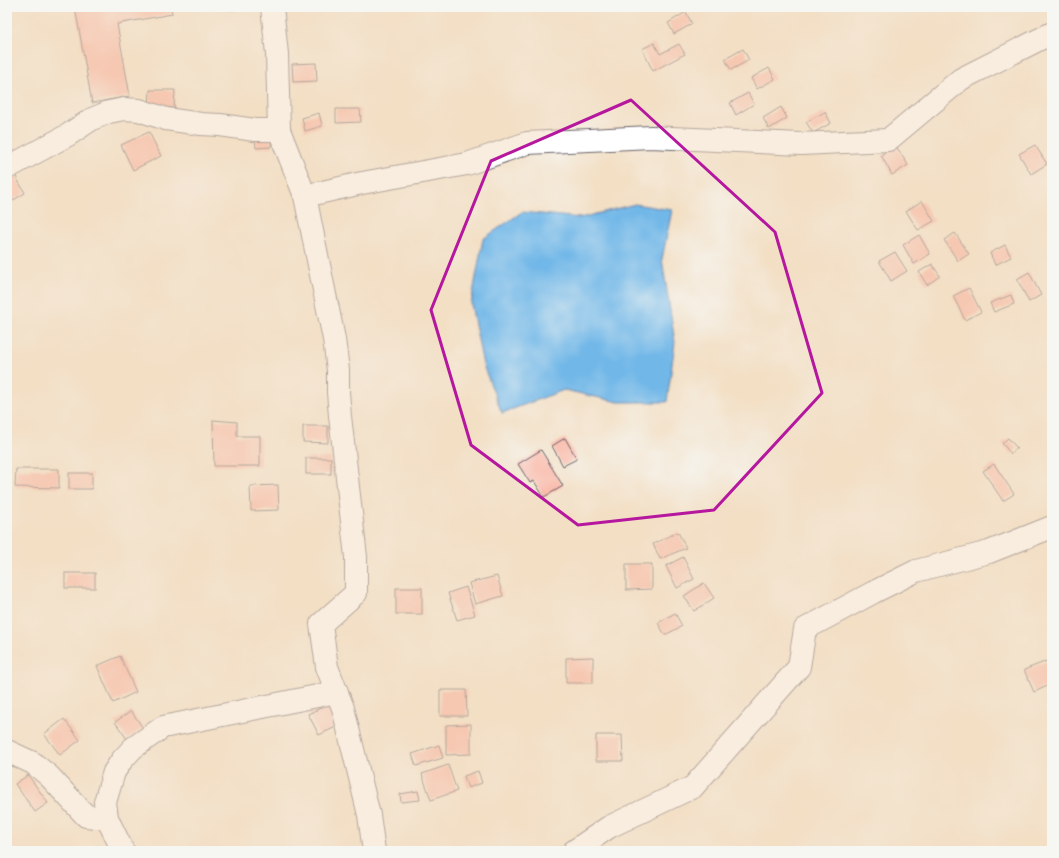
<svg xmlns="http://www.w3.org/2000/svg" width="1059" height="858" font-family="Delius,sans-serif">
  <rect width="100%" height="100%" fill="#f6f6f2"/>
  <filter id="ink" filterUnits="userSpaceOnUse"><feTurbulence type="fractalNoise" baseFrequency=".025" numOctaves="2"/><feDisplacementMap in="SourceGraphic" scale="8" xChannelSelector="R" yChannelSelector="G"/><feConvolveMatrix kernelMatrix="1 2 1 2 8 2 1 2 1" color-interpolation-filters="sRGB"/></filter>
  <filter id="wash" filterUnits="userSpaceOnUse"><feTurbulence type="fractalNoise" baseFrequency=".012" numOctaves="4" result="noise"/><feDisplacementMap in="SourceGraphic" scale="16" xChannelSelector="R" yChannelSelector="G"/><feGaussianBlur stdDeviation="0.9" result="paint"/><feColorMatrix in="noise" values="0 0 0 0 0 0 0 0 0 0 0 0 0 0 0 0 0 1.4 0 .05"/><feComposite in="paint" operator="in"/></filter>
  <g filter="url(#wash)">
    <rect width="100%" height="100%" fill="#f3dfc4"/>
    <!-- water -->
    <polygon fill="#71b7e8" stroke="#4a6c92" points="635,204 672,210 662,259 675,342 667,402 618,402 564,390 502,413 483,365 471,304 483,239 522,212 580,218"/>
    <g id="blocks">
      <!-- building -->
      <g fill="#fbac9a">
        <polygon points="75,7 171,7 172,14 117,24 130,96 92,103"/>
        <polygon points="215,7 235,7 235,10 215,9"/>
        <polygon points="686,12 692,24 674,34 668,23"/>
        <polygon points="654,43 660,54 679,44 685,54 653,71 642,49"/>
        <polygon points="743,49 749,60 731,70 725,59"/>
        <polygon points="316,63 317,81 293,82 292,64"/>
        <polygon points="769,68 775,79 757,89 751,78"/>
        <polygon points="150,90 175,90 174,108 149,107"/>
        <polygon points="748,93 754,104 736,115 730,103"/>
        <polygon points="781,107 787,118 769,129 763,118"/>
        <polygon points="336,109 360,109 361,122 336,123"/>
        <polygon points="825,112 831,123 813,133 806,122"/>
        <polygon points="319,113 322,126 305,131 302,118"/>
        <polygon points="149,132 161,156 133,170 121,145"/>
        <polygon points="255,138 271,138 271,147 256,148"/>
        <polygon points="1035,145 1047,164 1031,174 1019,154"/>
        <polygon points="896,146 908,165 892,175 881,155"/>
        <polygon points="15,175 25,193 7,204 7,180"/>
        <polygon points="922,201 934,221 918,230 906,211"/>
        <polygon points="955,233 969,254 958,261 944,240"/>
        <polygon points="919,235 930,254 914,264 903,245"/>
        <polygon points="1005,245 1011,257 995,265 990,253"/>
        <polygon points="895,252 907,271 891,281 879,261"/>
        <polygon points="932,264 940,276 927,285 919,272"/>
        <polygon points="1029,272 1041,295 1029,302 1017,279"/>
        <polygon points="969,288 981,312 965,320 953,296"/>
        <polygon points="1011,295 1014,304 994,312 990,303"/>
        <polygon points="213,420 237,422 237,436 260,436 260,466 214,466"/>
        <polygon points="303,426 328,426 328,443 303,442"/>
        <polygon points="565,438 577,459 563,466 552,446"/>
        <polygon points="1008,438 1017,448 1011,454 1002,443"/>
        <polygon points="541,450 563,486 544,497 534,481 530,483 518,464"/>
        <rect x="306" y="458" width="25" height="16"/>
        <polygon points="994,464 1014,494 1003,501 983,471"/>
        <polygon points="16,469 59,469 59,488 15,487"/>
        <rect x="69" y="473" width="23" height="16"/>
        <polygon points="278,485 279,510 251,511 250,486"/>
        <polygon points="678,532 686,548 660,559 653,544"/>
        <polygon points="683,557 694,579 677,588 666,566"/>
        <polygon points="626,564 652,564 652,589 626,590"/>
        <rect x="65" y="573" width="30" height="15"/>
        <polygon points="497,576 503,596 475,604 469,583"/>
        <polygon points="704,583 714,598 694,611 684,596"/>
        <polygon points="466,587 475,615 457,620 448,593"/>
        <rect x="396" y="588" width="26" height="26"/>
        <polygon points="675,613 682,626 665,635 658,623"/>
        <polygon points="120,656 136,692 113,703 97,666"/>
        <polygon points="593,657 593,683 566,683 566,658"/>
        <polygon points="1052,659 1052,684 1034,692 1024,670"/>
        <polygon points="440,690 466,690 467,716 440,716"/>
        <polygon points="329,704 340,725 319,735 308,714"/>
        <polygon points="131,711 143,728 127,739 115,722"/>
        <polygon points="64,719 80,740 60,755 44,734"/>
        <polygon points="471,724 471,754 446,755 446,725"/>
        <polygon points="596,735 622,735 623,761 596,761"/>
        <polygon points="439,745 443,758 416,766 412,754"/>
        <polygon points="448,765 457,791 431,800 422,774"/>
        <polygon points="478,771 482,783 468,788 464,776"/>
        <polygon points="28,775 48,803 35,812 15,784"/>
        <polygon points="418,791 420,800 401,802 400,794"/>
      </g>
    </g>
  </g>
  <g filter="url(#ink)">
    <use href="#blocks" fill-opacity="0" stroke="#6b646b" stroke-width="1"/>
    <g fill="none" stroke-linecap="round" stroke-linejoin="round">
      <!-- minor casing -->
      <g stroke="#6b646b" stroke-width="24">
        <g id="minor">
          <polyline points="272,7 277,54 279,130 305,196 334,339 338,370 338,392 340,416 356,557 356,593 321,624 327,667 343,708 369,815 374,851"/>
          <polyline points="7,168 68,135 92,119 109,112 124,109 139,110 166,119 201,124 220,125 255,130 279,130"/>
          <polyline points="305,196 362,183 467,164 527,143 651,137 801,144 888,140 961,79 1052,33"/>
          <polyline points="7,751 33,763 49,776 86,816 107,818"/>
          <polyline points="123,851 107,818 105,802 114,772 122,760 133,748 163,727 337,692"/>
          <polyline points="574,851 609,827 693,787 799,667 805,629 874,592 916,571 989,552 1052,527"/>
        </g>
      </g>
      <!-- minor -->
      <use href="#minor" stroke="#fff" stroke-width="22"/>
    </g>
  </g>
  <!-- marked area -->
  <path d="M0 0H1059V858H0ZM631,100L775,232L822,393L714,510L578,525L471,445L431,310L491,161Z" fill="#f3dfc4" fill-opacity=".55" fill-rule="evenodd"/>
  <path fill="none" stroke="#b5179e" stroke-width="3" stroke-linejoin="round" d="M631,100L775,232L822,393L714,510L578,525L471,445L431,310L491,161Z"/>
  <!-- margin -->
  <rect width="1059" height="858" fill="none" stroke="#f6f6f2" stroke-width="24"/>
</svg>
